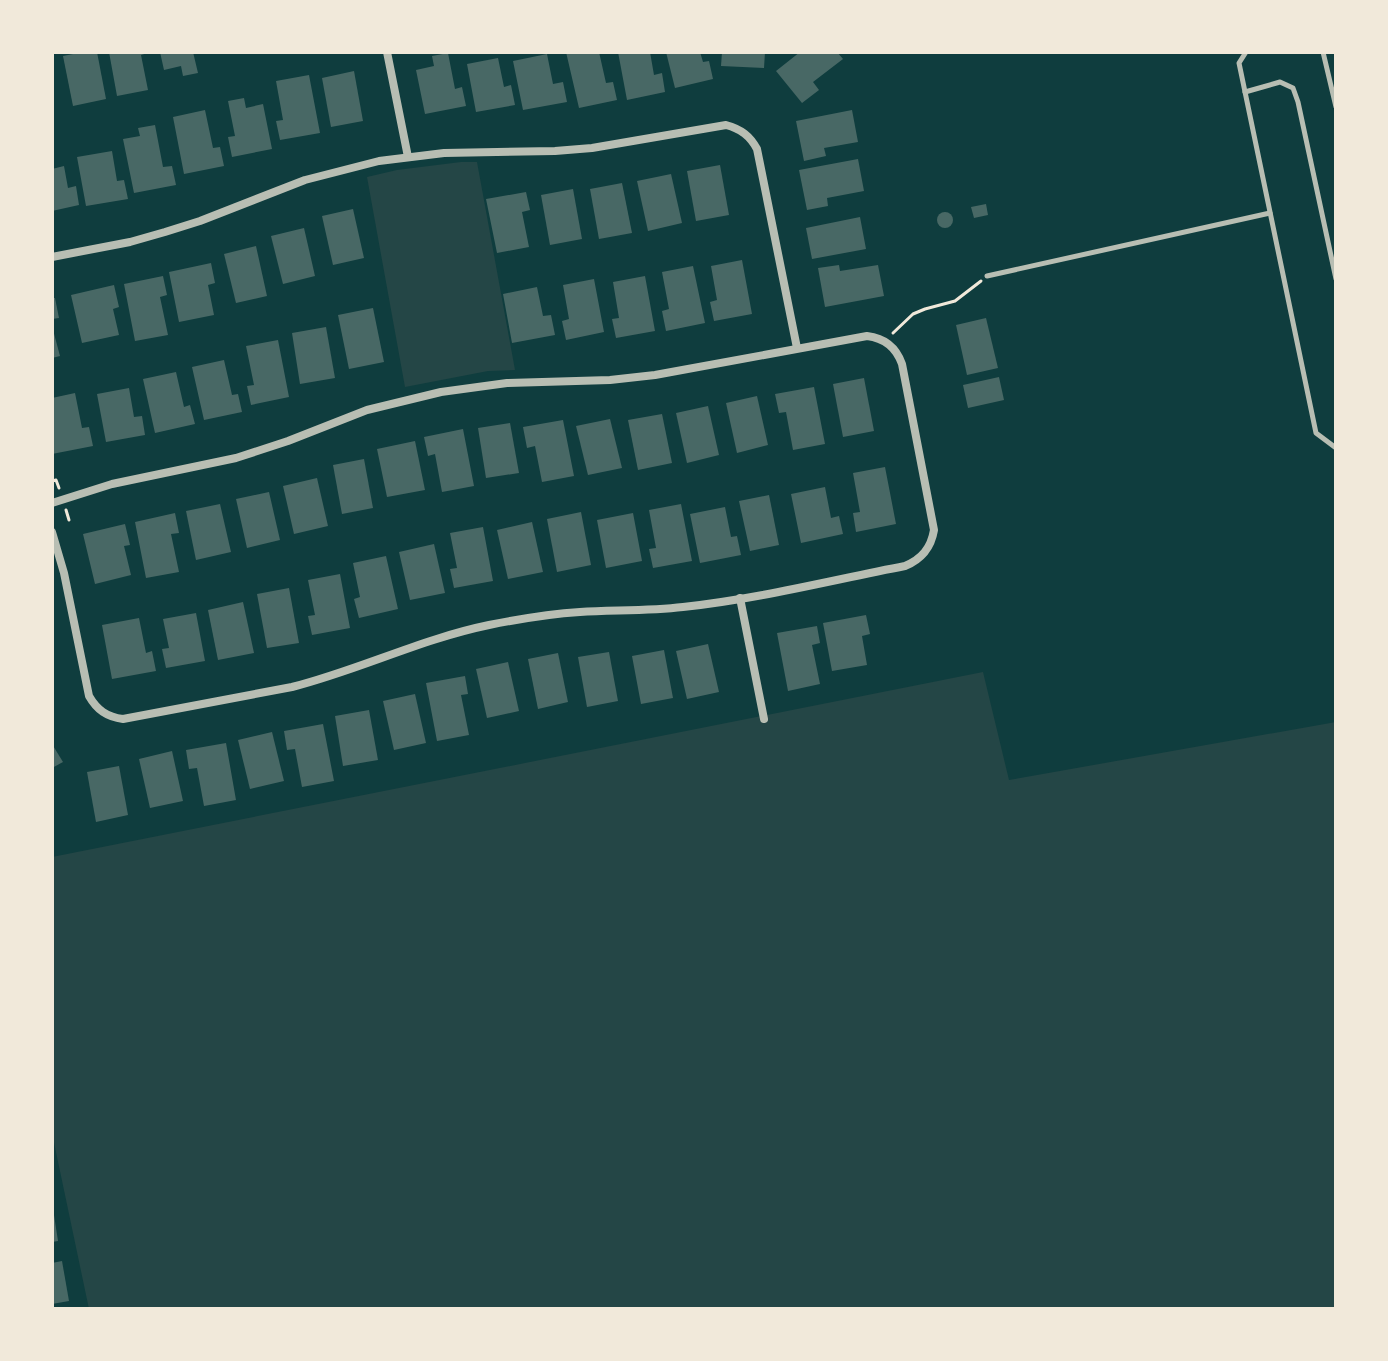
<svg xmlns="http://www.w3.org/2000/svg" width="1388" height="1361" font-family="'DM Sans',sans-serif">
  <rect width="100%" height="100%" fill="#0f3d3e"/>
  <!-- green -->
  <g fill="#244646">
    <polygon points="461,162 477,162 515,370 488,371 405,387 367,177 397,170"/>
    <polygon points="983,672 1009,780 1336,722 1336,1309 89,1309 52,1133 52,857"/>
  </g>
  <!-- building -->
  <g fill="#486865">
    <polygon points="83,52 97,52 106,99 73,106 63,56"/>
    <polygon points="109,52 151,52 141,55 148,90 117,96"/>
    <polygon points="160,52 193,52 198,73 183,76 181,66 164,70"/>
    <polygon points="566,52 599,52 606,83 613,82 617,100 579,108"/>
    <polygon points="618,52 650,52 654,75 662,73 665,92 627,100"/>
    <polygon points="666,52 700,52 703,62 709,61 713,79 675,88"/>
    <polygon points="722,52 765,52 764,68 721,66"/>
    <polygon points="800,52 837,52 843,59 813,82 819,90 802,103 776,71"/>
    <polygon points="448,53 455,89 462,87 466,106 425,114 416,70 434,66 432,56"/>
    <polygon points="547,54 553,84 563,82 567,102 523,110 513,61"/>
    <polygon points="498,58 504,87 511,85 515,105 476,112 467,64"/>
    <polygon points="354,71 363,121 331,127 322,78"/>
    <polygon points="309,75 320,133 280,140 276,121 283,120 276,81"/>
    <polygon points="244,98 246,108 263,104 272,149 232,157 228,137 235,136 228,101"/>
    <polygon points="205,110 213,148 220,147 224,166 184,174 173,117"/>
    <polygon points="852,110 858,142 824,148 826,156 804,161 796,121"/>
    <polygon points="155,125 163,167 172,166 176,185 134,193 123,139 140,136 138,128"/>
    <polygon points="112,151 117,181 124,180 128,199 86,206 77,157"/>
    <polygon points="858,159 864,191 827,198 828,206 807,210 799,170"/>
    <polygon points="720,165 729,215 696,221 687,171"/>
    <polygon points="64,166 68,188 76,186 79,205 52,211 52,169"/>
    <polygon points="671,174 682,223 648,231 637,181"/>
    <polygon points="622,183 632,233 599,239 590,189"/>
    <polygon points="573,189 582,239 550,245 541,195"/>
    <polygon points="526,192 530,210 522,212 529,247 497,253 486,199"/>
    <polygon points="986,204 988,215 974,218 971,207"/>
    <polygon points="353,209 364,258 333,265 322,216"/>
    <circle cx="945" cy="220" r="8"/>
    <polygon points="860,217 866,249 812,259 806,228"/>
    <polygon points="304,228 315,276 283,284 271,236"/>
    <polygon points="256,246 267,296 236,303 224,254"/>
    <polygon points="742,260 752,314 714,321 710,302 717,300 711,266"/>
    <polygon points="211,263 215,283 208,285 214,315 179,322 169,272"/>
    <polygon points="839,265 840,271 878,265 884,296 825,307 818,268"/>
    <polygon points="693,266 705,323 666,331 662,311 669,309 662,272"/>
    <polygon points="163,276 167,295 160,297 168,335 135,341 124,284"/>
    <polygon points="645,276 655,331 616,338 612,319 619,318 613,282"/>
    <polygon points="594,279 604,332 566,340 562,321 569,319 563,285"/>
    <polygon points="114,285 119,307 113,309 119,335 82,343 71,295"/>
    <polygon points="537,287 543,316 551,315 555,335 512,343 503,294"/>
    <polygon points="52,298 55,298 59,318 52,319"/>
    <polygon points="373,308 384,362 349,369 338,315"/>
    <polygon points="986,318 998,368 967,375 956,325"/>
    <polygon points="52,326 60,356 52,358"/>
    <polygon points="326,327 335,378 300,384 292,333"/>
    <polygon points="278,340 289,397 251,405 247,386 254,385 246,346"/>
    <polygon points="224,360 232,395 238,394 242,412 204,420 192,367"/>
    <polygon points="176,372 184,407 190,405 195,424 155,433 143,379"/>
    <polygon points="999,377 1004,400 968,408 963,385"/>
    <polygon points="864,378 874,431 843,437 833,384"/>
    <polygon points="814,387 825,444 793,450 786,412 779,413 775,394"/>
    <polygon points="129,388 134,417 142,416 145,435 106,442 97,394"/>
    <polygon points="75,393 82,428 89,427 93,446 52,454 52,398"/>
    <polygon points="757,396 768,445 737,453 726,403"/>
    <polygon points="708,406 719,455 687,463 676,413"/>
    <polygon points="662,414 672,463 638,470 628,420"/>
    <polygon points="610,419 622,468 588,475 576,426"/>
    <polygon points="563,420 574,476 542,482 535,446 527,448 523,427"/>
    <polygon points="510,423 519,473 486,478 478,428"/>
    <polygon points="463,429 474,486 442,492 435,454 428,456 424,437"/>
    <polygon points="415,441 425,490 387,497 377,449"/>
    <polygon points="364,459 373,508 342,514 333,465"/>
    <polygon points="885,467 896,524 856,532 853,513 860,512 853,473"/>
    <polygon points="317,478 328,526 294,534 283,486"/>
    <polygon points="825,487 831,518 839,516 843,534 801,543 791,494"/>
    <polygon points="269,492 280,540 247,548 236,499"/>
    <polygon points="769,495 779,545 750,551 739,501"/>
    <polygon points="220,504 231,552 196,560 186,511"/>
    <polygon points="681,504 692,561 653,568 649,549 656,548 649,510"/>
    <polygon points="725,507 731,537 737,536 741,555 700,563 690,514"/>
    <polygon points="581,512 591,565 557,572 547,519"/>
    <polygon points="175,513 179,533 171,534 179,572 146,578 135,522"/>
    <polygon points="633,513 642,561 606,568 597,520"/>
    <polygon points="532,522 543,572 508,579 497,530"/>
    <polygon points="125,524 130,545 124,546 131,575 95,584 83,534"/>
    <polygon points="483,527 493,581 454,588 450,569 457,568 450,533"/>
    <polygon points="434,544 445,593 410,600 399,552"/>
    <polygon points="386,556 398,609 359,618 354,599 360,597 353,563"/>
    <polygon points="340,574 350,628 312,635 308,616 315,615 308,580"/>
    <polygon points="289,588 299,643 267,648 257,594"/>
    <polygon points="243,602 254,653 218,660 208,610"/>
    <polygon points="196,613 205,661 166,668 162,649 169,648 163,619"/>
    <polygon points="866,615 870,634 862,636 867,665 832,671 823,623"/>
    <polygon points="139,618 146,653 152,651 156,671 112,679 102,625"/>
    <polygon points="817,626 820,643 812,645 820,684 788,691 777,633"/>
    <polygon points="708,644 719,692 687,699 676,651"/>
    <polygon points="664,650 673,698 641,704 632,656"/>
    <polygon points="609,652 618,701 587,707 578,657"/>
    <polygon points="558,653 568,702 538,709 528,659"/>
    <polygon points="508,662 519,711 487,718 476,669"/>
    <polygon points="465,676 468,694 461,695 469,735 437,741 426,683"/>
    <polygon points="415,694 426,743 394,750 383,701"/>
    <polygon points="369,710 378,760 343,766 335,716"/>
    <polygon points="323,724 334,781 302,787 295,749 287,750 284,731"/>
    <polygon points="272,732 284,781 250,789 238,740"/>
    <polygon points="226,743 236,800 204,806 197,768 189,769 186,750"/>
    <polygon points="52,744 63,762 52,768"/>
    <polygon points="172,751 183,801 150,808 139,759"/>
    <polygon points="119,766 128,815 96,822 87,772"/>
    <polygon points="52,1215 54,1215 58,1241 52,1242"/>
    <polygon points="62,1261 69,1301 52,1304 52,1263"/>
  </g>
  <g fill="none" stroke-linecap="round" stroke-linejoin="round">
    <!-- path -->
    <g stroke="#f1e9da" stroke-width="3">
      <polyline points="893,333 913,314 925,309 955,301 981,281"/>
      <polyline points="52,481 56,480 59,488"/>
      <polyline points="66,510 69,520"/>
    </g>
    <!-- service -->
    <g stroke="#b8beb3" stroke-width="5">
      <polyline points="1246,52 1239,63 1316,433 1336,448"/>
      <polyline points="1323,52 1336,107"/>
      <polyline points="1245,92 1280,82 1293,88 1298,102 1336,279"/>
      <polyline points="987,276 1270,213"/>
    </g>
    <!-- minor -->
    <g stroke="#b8beb3" stroke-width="8">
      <polyline points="387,52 408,157"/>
      <path d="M52,257L130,242L165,232L200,221L305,180L379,161L444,153L555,151L592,148L726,125C741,129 750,136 757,149L797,348"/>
      <path d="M52,503L112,484L236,458L288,441L367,410L441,392L507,383L610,380L655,375L867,336C884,338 896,347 902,364L934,530C931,548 922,559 905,566C832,580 758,599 683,607C649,611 614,610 580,612C549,614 519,619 489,625C421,639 359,670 292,687L123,719C107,717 97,710 89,696L64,573L52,532"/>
      <polyline points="740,598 764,719"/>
    </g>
  </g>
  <!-- border -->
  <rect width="1388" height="1361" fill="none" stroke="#f1e9da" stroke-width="108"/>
</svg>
